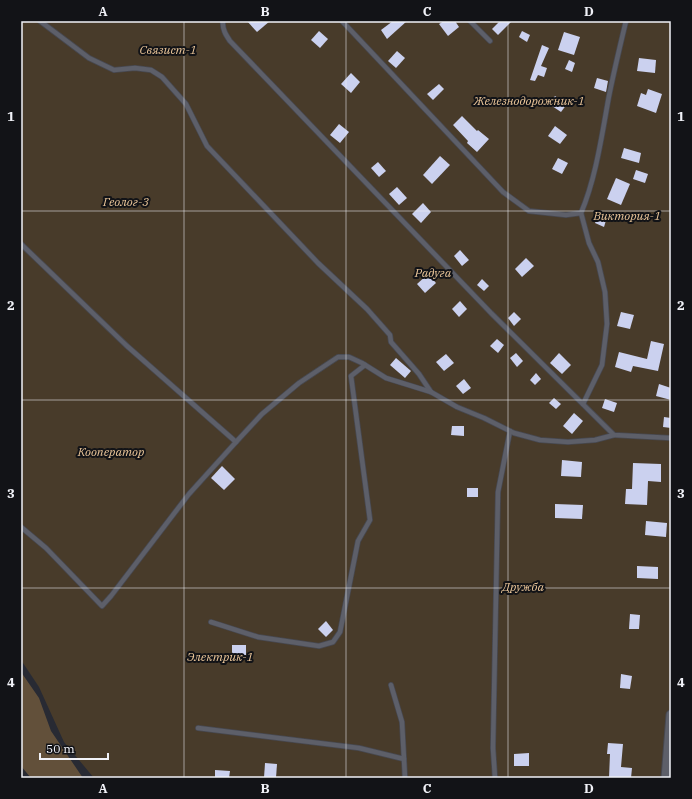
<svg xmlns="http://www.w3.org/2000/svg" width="692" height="799" font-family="'IBM Plex Serif',serif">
  <rect width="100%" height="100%" fill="#282a33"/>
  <!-- green -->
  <polygon fill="#483b2a" points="21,21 671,21 671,691 663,778 94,778 64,742 39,687 21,660"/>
  <!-- forest -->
  <polygon fill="#62503a" points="21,672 39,698 51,731 83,778 31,778 21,766"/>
  <!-- building -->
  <g fill="#cbd1ef">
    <polygon points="247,21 270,21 257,32"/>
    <polygon points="393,21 407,21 387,39 381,30"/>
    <polygon points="444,21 455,21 459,27 448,36 439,24"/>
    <polygon points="500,21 512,21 498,35 492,29"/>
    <polygon points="319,31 328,39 320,48 311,40"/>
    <polygon points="522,31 530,35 527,42 519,37"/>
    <polygon points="564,32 580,37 574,55 558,50"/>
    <polygon points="542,45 549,48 541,66 547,68 544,77 538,75 535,81 530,80"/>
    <polygon points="397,51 405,58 396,68 388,61"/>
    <polygon points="639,58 656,60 655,73 637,71"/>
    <polygon points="569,60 575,63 572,72 565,69"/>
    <polygon points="351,73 360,82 351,93 341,84"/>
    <polygon points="597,78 608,81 606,92 594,88"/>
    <polygon points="439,84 444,89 433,100 427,94"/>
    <polygon points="648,89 662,94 656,113 637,106 641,93 646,95"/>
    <polygon points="555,96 567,104 561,112 549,104"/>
    <polygon points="462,116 477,131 478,130 489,139 477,152 467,143 468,141 453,125"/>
    <polygon points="339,124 349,132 340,143 330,135"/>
    <polygon points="555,126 567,135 560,144 548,136"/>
    <polygon points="624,148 641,153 639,163 621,158"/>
    <polygon points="440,156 450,165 432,184 423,175"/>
    <polygon points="558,158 568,163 562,174 552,169"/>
    <polygon points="378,162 386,171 379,177 371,168"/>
    <polygon points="636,170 648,174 645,183 633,179"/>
    <polygon points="616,178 630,184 621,205 607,199"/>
    <polygon points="397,187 407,198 399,205 389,194"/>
    <polygon points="423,203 431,212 421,223 412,214"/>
    <polygon points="599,214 607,217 604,227 595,223"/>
    <polygon points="460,250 469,260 462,266 454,256"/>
    <polygon points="526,258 534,266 522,277 515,269"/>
    <polygon points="428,274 436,283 425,293 417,284"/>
    <polygon points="482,279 489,286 484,291 477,285"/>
    <polygon points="460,301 467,309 459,317 452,309"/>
    <polygon points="514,312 521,319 514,326 508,318"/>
    <polygon points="621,312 634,315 630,329 617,326"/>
    <polygon points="497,339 504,345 498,353 490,346"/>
    <polygon points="651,341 664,344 658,371 633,366 631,372 615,367 619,352 647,359"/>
    <polygon points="516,353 523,361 517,367 510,358"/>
    <polygon points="559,353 571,365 562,374 550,363"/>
    <polygon points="446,354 454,363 444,371 436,362"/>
    <polygon points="396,358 411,371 405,378 390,365"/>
    <polygon points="536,373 541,379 535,385 530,380"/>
    <polygon points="464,379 471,388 463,394 456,386"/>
    <polygon points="659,384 671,388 671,400 656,396"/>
    <polygon points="554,398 561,404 556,409 549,403"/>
    <polygon points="605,399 617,403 614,412 602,408"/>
    <polygon points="574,413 583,421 572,434 563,426"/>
    <polygon points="664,417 671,418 671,428 663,427"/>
    <polygon points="452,426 464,426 464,436 451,435"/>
    <polygon points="562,460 582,462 581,477 561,476"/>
    <polygon points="633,463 661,464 661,482 648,481 647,505 625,504 626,489 632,489"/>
    <polygon points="222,466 235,479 224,490 211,478"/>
    <rect x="467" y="488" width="11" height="9"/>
    <polygon points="555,504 583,505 582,519 555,518"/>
    <polygon points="646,521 667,523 666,537 645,535"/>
    <polygon points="637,566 658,567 658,579 637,578"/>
    <polygon points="630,614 640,615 639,629 629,629"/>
    <polygon points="326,621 333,630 326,637 318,629"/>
    <rect x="232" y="645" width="14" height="10"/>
    <polygon points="621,674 632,676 630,689 620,688"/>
    <polygon points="608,743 623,744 621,767 632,768 631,778 609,778 610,754 607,754"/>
    <polygon points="529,753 529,766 514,766 514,754"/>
    <polygon points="265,763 277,764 276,778 264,778"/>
    <polygon points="215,770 230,771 229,778 215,778"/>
  </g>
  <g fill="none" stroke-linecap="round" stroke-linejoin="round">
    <!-- service casing -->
    <g stroke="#474850" stroke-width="6">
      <g id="service">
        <polyline points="40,21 89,58 114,70 135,68 151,70 162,77 186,104 207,146 318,263 367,309 390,335 391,342 419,374 431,392"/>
        <path d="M223,21C222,29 226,35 230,41L491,313L614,435L671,438"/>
        <path d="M342,21L503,192L529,211L566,215L581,213C596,178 602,134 609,96C614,71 620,46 626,21"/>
        <polyline points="470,21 490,41"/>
        <polyline points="581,213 589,243 598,262 605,292 607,324 602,365 583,404"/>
        <polyline points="21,244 127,346 236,442"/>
        <polyline points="21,527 46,548 102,606 111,596 189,494 236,442 262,414 299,383 338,357 349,357 362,363 386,378 431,392 457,407 484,418 514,433 540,440 568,442 595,440 614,435"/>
        <polyline points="211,622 258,637 319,646 333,642 340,632 358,541 370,520 351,376 365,365"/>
        <polyline points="391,685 402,722 405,778"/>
        <polyline points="198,728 359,748 404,759"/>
        <polyline points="495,778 493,748 498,492 510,431"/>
      </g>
    </g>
    <!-- minor casing -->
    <g stroke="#474850" stroke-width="11">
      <polyline id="minor" points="666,778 671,715"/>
    </g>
    <!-- service -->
    <use href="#service" stroke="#5d5f69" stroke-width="4.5"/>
    <!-- minor -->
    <use href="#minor" stroke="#5d5f69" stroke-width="9"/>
  </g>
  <!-- grid -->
  <path fill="none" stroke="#f1f2f8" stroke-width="1" stroke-opacity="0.55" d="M184,21V778M346,21V778M508,21V778M21,211H671M21,400H671M21,588H671"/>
  <g text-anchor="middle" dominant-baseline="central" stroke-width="4" stroke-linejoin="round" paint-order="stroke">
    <!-- park labels -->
    <g font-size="12" font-style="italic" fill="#ecc79a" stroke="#121317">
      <text x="168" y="49">Связист-1</text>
      <text x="529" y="100">Железнодорожник-1</text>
      <text x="126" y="201">Геолог-3</text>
      <text x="627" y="215">Виктория-1</text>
      <text x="433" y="272">Радуга</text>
      <text x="111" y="451">Кооператор</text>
      <text x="523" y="586">Дружба</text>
      <text x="220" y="656">Электрик-1</text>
    </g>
  </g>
  <!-- border -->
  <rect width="692" height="799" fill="none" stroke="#121317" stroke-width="44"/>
  <!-- scale -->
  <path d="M40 753v6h68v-6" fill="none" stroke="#f1f2f8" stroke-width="2"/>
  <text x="46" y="753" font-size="12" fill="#f1f2f8" stroke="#121317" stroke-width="3" paint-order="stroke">50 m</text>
  <rect x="22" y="22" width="648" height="755" fill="none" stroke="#f1f2f8" stroke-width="1.5"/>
  <g font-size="13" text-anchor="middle" font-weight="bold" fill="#f1f2f8">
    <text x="103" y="16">A</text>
    <text x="265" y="16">B</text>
    <text x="427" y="16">C</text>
    <text x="589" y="16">D</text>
    <text x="11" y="121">1</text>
    <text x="681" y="121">1</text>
    <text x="11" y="310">2</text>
    <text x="681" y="310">2</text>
    <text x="11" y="498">3</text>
    <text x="681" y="498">3</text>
    <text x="11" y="687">4</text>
    <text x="681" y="687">4</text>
    <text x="103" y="793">A</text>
    <text x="265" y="793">B</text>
    <text x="427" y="793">C</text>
    <text x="589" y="793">D</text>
  </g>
</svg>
